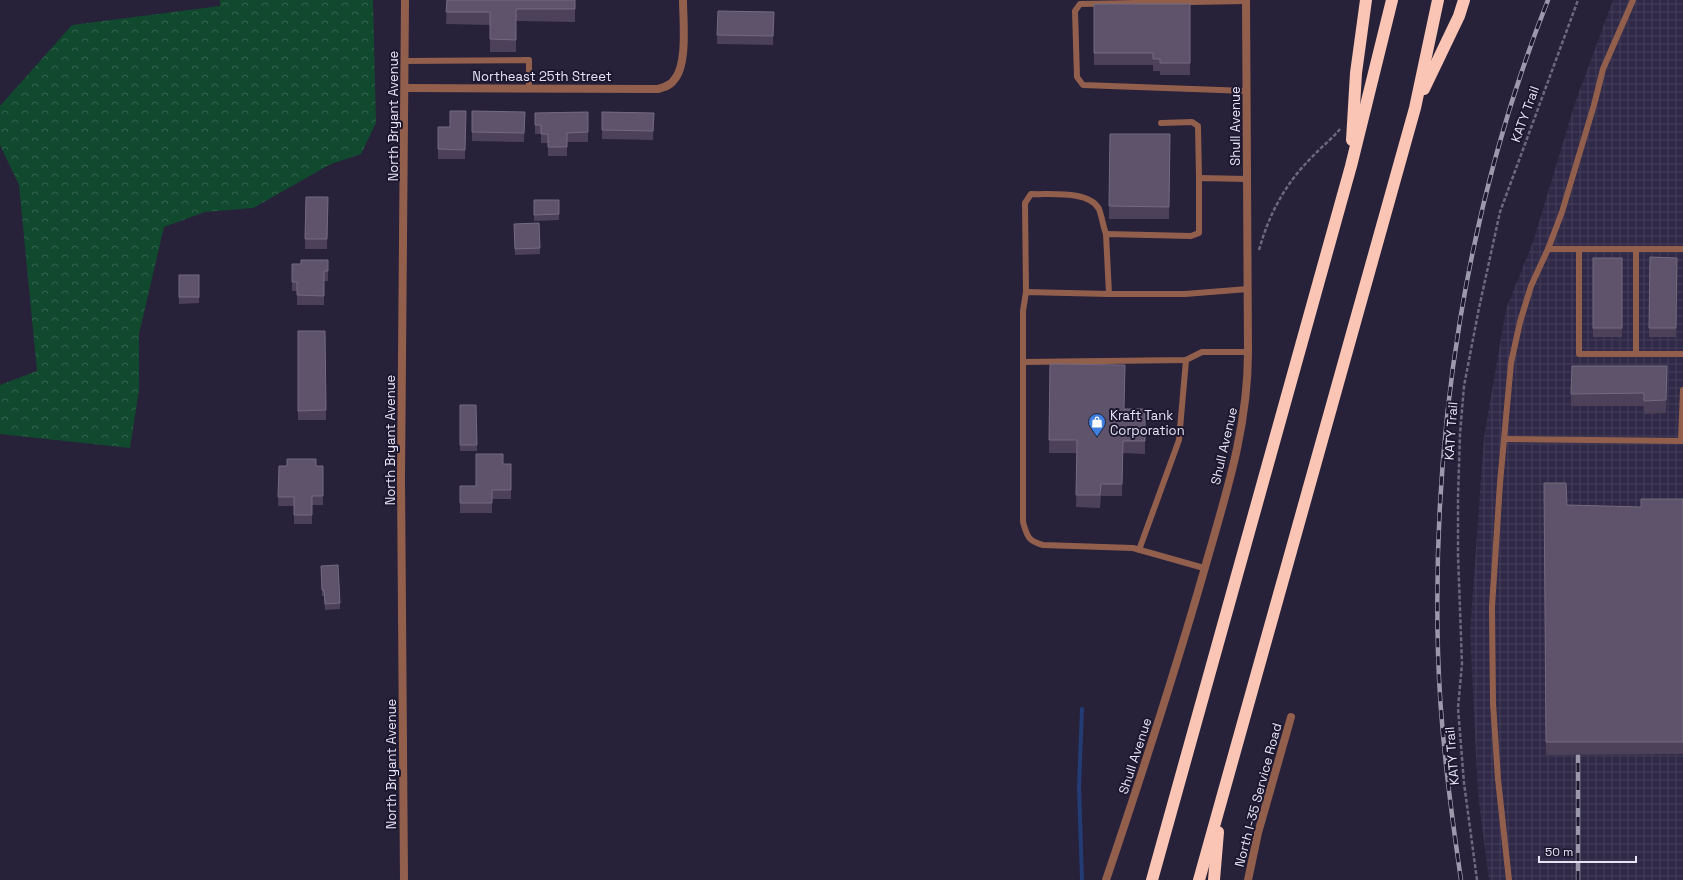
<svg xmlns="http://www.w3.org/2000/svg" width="1683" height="880" font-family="'Space Grotesk',sans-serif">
  <defs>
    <pattern id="industrial-grid" width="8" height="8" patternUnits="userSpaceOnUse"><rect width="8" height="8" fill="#302947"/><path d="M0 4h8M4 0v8" fill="none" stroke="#443e59"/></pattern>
    <pattern id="forest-crowns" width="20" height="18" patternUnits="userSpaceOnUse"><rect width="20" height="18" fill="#10492e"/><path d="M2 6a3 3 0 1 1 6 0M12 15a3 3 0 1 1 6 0" fill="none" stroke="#33634d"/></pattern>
  </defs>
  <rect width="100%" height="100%" fill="#272139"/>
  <!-- industrial -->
  <polygon fill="url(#industrial-grid)" points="1613,0 1683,0 1683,880 1489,880 1478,795 1470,633 1484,437 1506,309 1533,242 1575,103"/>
  <!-- forest -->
  <polygon fill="url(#forest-crowns)" points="220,0 373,0 376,123 361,154 331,164 253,208 205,212 164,227 139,334 139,390 130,448 0,434 0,385 37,371 19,185 0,145 0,106 72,25 220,6"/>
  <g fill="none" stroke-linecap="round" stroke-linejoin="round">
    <!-- stream -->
    <polyline stroke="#243c76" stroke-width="4" points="1082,880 1079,787 1082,709"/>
    <!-- path -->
    <g stroke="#6d687e" stroke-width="2.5" stroke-dasharray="4 2" stroke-linecap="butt">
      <path d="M1259,250C1269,214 1285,184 1312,157C1321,147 1332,139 1340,129"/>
      <polyline points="1477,880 1464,783 1458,708 1462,664 1458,555 1458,497 1460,434 1464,386 1479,308 1500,212 1578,0"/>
    </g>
    <!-- service -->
    <g stroke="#935f4d" stroke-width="6">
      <polyline points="1246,1 1080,4 1075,11 1077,77 1083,85 1247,91"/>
      <polyline points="406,61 529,60 529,88"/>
      <polyline points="1161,123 1192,122 1198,126 1199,178"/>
      <polyline points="1247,179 1199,178 1199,233 1191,236 1106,234 1109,294 1185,294 1248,289"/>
      <polyline points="1548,249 1683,249"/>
      <polyline points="1579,249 1579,354 1683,354"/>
      <path d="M1026,292L1025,203L1031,194C1050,195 1089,190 1099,209C1102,217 1103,226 1106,234"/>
      <path d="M1109,294L1026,292L1023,311V522C1027,536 1028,541 1043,545L1133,548L1204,568"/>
      <polyline points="1636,354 1636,249"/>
      <polyline points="1023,362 1186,360 1202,352 1248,352"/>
      <polyline points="1505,439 1683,441"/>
      <polyline points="1681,441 1683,390"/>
      <polyline points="1139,550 1179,440 1186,360"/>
      <polyline points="1509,880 1498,779 1493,703 1492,607 1500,483 1511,363 1520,322 1531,286 1548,249 1562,212 1594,105 1603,69 1633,0"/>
    </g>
    <!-- minor -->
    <g stroke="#935f4d" stroke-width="8">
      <path d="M406,88L658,89C664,87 670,86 674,80C688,65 683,20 683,0"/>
      <polyline points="1248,880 1258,833 1291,717"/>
    </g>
    <!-- tertiary -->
    <g stroke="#935f4d" stroke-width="8">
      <polyline points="404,880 401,478 405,0"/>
      <path d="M1106,880C1141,777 1174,675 1204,571C1225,497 1248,429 1248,352L1246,0"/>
    </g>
    <!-- motorway -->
    <g stroke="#fac5b4" stroke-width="12">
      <polyline points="1424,89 1459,16 1464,0"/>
      <polyline points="1352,140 1356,73 1366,0"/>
      <polyline points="1152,880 1351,166 1392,0"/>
      <polyline points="1199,880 1415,108 1438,0"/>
      <polyline points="1214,880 1218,832"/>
    </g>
    <!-- rail casing -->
    <g stroke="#9d99ac" stroke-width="4.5">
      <g id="rail">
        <path d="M1461,880C1450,804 1440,728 1438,652C1432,430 1466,207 1548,0"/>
        <polyline points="1578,880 1578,756"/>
      </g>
    </g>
    <!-- rail -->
    <use href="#rail" stroke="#1d182f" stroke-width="3" stroke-dasharray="9" stroke-linecap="butt"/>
  </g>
  <!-- wall -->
  <g fill="#4d415a">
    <polygon points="447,0 575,0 575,22 516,21 516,52 490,52 490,25 446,24"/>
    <polygon points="1094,4 1190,4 1190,75 1160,75 1160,71 1153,71 1153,65 1094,65"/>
    <polygon points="718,11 774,12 773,45 717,44"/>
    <polygon points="466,111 465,159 438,159 438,127 450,127"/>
    <polygon points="472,111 525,112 524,142 472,141"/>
    <polygon points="588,112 588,142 567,142 567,156 548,156 548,143 541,143 541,134 535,134 535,113"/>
    <polygon points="602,112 654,113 653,140 602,139"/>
    <polygon points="1110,134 1170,134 1169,219 1109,219"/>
    <polygon points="306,197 328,197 327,249 305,249"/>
    <polygon points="534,200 559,200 559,220 534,221"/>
    <polygon points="539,223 540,254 515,255 514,224"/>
    <polygon points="1650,257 1677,258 1676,337 1649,337"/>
    <rect x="1593" y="258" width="29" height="79"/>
    <polygon points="328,260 328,281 324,281 324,305 297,305 297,291 292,291 292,264 301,264"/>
    <polygon points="179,275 199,275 199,303 179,304"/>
    <polygon points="298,331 325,331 326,420 298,420"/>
    <polygon points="1050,364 1124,409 1145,409 1145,454 1123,453 1122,496 1101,496 1100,508 1076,507 1077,453 1049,453"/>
    <polygon points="1667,366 1666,413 1644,414 1644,406 1571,406 1571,394"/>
    <polygon points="460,405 476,405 477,451 460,451"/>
    <polygon points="503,464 511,464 511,499 492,499 492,513 460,513 460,486 476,486"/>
    <polygon points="279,466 323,466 323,505 312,505 312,524 294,524 294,506 278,506"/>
    <polygon points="1544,483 1567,505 1641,507 1683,499 1683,754 1546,755"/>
    <polygon points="321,566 340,603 340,609 325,610 324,596 322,596"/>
  </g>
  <!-- building -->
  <g fill="#5e536a" stroke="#736a80">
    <polygon points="447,0 575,0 575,9 516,9 516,40 490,39 490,12 446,12"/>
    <polygon points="1094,4 1190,4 1190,63 1160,63 1160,59 1153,59 1153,53 1094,53"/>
    <polygon points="718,11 774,12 773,36 717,35"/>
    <polygon points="450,111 466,111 465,150 438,149 438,127 450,127"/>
    <polygon points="472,111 525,112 524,133 472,132"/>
    <polygon points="588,112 588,132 567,133 567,147 548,147 548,134 541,134 541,125 535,125 535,113"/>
    <polygon points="602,112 654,113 653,131 602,130"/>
    <polygon points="1110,134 1170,134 1169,207 1109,206"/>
    <polygon points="306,197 328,197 327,239 305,239"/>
    <polygon points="534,200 559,200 559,214 534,215"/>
    <polygon points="539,223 540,248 515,249 514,224"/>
    <polygon points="1650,257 1677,258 1676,328 1649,328"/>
    <rect x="1593" y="258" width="29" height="70"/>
    <polygon points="301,260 328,260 328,271 324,271 324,296 297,295 297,282 292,282 292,264 301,264"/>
    <rect x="179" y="275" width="20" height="22"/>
    <polygon points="298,331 325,331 326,410 298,411"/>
    <polygon points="1050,364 1125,365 1124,409 1145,409 1145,441 1123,441 1122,484 1101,484 1100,495 1076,495 1077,440 1049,440"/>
    <polygon points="1572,366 1667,366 1666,400 1644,401 1644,393 1571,394"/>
    <polygon points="460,405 476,405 477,445 460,445"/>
    <polygon points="476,454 503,454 503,464 511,464 511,490 492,490 492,503 460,503 460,486 476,486"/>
    <polygon points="287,459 316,459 316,466 323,466 323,496 312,496 312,515 294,515 294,497 278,497 279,466 287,466"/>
    <polygon points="1544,483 1566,483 1567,505 1641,507 1641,499 1683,499 1683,742 1546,742"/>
    <polygon points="338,565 340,603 325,604 324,590 322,590 321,566"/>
  </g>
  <!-- icons -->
  <defs>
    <g id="shop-pin" transform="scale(0.9)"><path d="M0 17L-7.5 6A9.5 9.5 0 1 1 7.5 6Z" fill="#3f7fe0" stroke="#1d182f"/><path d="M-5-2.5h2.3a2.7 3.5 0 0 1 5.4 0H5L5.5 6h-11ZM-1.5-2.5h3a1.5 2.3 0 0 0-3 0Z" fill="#fff"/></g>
  </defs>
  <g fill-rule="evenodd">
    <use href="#shop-pin" x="1097" y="422"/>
  </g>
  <g text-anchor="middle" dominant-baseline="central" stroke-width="4" stroke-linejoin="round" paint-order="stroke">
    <!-- street labels -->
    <g font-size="13" fill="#e6e4f4" stroke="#1d182f">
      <text x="542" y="76">Northeast 25th Street</text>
      <text transform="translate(1525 114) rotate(-70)">KATY Trail</text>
      <text transform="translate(393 116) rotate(-90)">North Bryant Avenue</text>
      <text transform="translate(1235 126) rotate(-90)">Shull Avenue</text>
      <text transform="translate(1451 431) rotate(-86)">KATY Trail</text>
      <text transform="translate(390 440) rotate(-90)">North Bryant Avenue</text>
      <text transform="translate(1224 446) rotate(-77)">Shull Avenue</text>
      <text transform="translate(1135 756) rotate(-72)">Shull Avenue</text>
      <text transform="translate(1452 756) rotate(-95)">KATY Trail</text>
      <text transform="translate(391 764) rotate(-90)">North Bryant Avenue</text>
      <text transform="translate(1258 795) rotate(-75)">North I-35 Service Road</text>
    </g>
    <!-- poi labels -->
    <g font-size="13" fill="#e6e4f4" stroke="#1d182f" text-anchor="start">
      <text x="1110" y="415">Kraft Tank<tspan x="1110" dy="15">Corporation</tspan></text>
    </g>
  </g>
  <!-- scale -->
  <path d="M1539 856v6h97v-6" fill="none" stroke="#e6e4f4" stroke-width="2"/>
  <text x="1545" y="856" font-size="12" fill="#e6e4f4" stroke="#1d182f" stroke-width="3" paint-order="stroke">50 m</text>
</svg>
